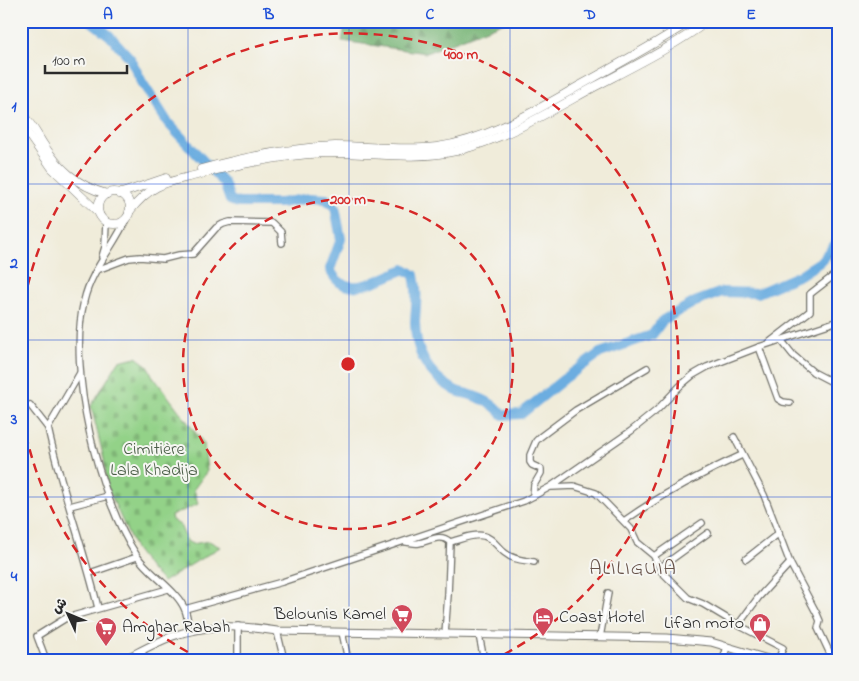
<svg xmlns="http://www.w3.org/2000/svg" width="859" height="681" font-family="'Indie Flower','Playpen Sans Arabic',sans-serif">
  <defs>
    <pattern id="forest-firs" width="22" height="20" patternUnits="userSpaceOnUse" patternTransform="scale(1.25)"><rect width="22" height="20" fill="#76b474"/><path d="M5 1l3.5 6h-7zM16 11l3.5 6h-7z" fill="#61935f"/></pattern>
    <pattern id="cemetery-stones" width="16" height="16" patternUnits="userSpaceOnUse" patternTransform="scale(1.25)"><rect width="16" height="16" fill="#93d288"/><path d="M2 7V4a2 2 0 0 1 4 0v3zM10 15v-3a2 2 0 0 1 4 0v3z" fill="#7fb476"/></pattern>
  </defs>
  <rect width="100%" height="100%" fill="#f6f6f2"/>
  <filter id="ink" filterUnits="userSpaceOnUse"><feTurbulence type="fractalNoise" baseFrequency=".02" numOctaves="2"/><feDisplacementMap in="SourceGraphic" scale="10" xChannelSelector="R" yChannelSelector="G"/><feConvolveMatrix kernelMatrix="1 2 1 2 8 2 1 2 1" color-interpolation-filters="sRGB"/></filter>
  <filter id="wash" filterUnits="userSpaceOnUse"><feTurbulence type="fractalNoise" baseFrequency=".0096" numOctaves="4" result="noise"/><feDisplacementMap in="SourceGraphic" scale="20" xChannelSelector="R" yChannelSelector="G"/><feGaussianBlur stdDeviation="1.12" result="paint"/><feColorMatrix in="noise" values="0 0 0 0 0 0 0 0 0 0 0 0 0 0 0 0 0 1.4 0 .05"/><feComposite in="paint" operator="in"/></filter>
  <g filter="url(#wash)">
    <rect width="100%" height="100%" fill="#f0ecda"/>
    <!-- forest -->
    <polygon fill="url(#forest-firs)" stroke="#507050" points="346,21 507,21 426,53 342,41"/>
    <!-- cemetery -->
    <polygon fill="url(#cemetery-stones)" stroke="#5f7e5a" points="136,357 148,366 152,375 204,444 207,471 194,489 198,504 171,516 172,520 180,525 187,541 192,544 209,541 220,547 163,582 151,570 135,549 107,487 104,459 91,406 119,361"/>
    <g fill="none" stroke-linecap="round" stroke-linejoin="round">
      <!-- river -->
      <path stroke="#6cade0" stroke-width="10" d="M91,21L109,35L130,58L142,82L168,123L224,183L230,200L238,203H281L310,198L326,199L335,207L341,239L330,269C344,303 381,278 405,269L414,275C418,293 416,304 415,322C415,351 427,374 453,389C457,392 463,393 468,394C483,399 493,403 503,415L521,414L564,379L600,353L652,335L663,320L695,302L722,292L758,293L800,275L820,262L838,241"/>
    </g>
  </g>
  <g filter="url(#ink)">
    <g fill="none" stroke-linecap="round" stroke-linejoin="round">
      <!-- minor casing -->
      <g stroke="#706f68" stroke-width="8">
        <g id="minor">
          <path d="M127,217C115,246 91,269 84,301C67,370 98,497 137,556C149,574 178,591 185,610C188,617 188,625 189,632"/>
          <polyline points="102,257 105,247 106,222"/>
          <polyline points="97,270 129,258 140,257 163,259 179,255 193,254 216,228 223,224 230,222 272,223 281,232 282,243"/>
          <polyline points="781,340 793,355 813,372 836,384"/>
          <polyline points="770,342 810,311 810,294 837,273 835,262 838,256"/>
          <polyline points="759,347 778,399 783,402 790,403"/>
          <path d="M80,373L48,428C61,489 84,548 98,608"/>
          <polyline points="30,405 48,428"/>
          <polyline points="734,437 764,495 790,563 817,614 820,621 818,628 833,660"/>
          <polyline points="552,487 574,486 596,493 631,529 637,542 654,556 661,571 688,598 703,604 738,625 783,648 778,660"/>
          <polyline points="533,496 534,485 541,473 541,469 532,465 530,462 530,455 536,441 540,437 576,410 647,368"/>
          <polyline points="70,506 108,496"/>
          <path d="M624,521C661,495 700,474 742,455"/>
          <path d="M406,542C410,542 414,544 419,543C430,541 440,533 450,542L448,595L445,634"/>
          <path d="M450,542C459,540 474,533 484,536C493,538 498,548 505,553C513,560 524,560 534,562"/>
          <polyline points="654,556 702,523"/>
          <polyline points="746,559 779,533"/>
          <polyline points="661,567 708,533"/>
          <polyline points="90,573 137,557"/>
          <polyline points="185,609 282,582 524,501 550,487 631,431 657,410 680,386 693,375 707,367 759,347 838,321"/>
          <polyline points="738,625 758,598 790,563"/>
          <polyline points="238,626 238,660"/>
          <polyline points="277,631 284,660"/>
          <polyline points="342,632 348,660"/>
          <polyline points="479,635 484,660"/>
          <polyline points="600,637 608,593"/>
          <polyline points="144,655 146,660"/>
          <polyline points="46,660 37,636 66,618 168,589"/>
          <polyline points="723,660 727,647"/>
        </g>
      </g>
      <!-- major casing -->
      <g stroke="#706f68" stroke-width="9">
        <path id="major" d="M123,660C139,652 156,642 173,636C208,624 241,625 277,631L667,638L711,642L771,660"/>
      </g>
      <!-- highway casing -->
      <g stroke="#706f68" stroke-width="9">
        <g id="highway">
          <path d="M21,114C30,121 36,132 42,142C58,168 77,186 107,194"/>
          <polyline points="21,124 52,168 98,212"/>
          <path d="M201,169C245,157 289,148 335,146C369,146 404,151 437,147C488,140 536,110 579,86C617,65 655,44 691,21"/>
          <circle cx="114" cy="208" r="16"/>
          <polyline points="119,194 166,178"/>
          <path d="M129,212C137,202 145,193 157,187C168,181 181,179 193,176C235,165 280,155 324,153C370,152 409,161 456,151C506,139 552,110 596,86C634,66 673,47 708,21"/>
        </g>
      </g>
      <!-- minor -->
      <use href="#minor" stroke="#fff" stroke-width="5.5"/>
      <!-- major -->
      <use href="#major" stroke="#fff" stroke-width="7"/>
      <!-- highway -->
      <use href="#highway" stroke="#fff" stroke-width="8"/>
    </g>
  </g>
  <!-- grid -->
  <path fill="none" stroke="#1d4ed8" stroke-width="1" stroke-opacity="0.55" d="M188,21V660M349,21V660M510,21V660M671,21V660M21,184H838M21,340H838M21,497H838"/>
  <!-- distance rings -->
  <g fill="none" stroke="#d62828" stroke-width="2.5" stroke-dasharray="9 6">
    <circle cx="348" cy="364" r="165"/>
    <path d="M201 659A330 330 0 0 1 22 413M22 315A330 330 0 1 1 495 659"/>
  </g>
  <!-- icons -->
  <defs>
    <g id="supermarket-pin" transform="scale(1.125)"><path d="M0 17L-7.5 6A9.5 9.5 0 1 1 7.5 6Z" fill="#d1495b" stroke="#f6f6f2"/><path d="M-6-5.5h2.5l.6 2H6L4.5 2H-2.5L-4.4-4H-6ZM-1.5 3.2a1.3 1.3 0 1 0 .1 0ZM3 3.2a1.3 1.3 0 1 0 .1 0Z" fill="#fff"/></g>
    <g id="hotel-pin" transform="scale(1.125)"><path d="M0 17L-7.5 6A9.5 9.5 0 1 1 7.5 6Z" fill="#d1495b" stroke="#f6f6f2"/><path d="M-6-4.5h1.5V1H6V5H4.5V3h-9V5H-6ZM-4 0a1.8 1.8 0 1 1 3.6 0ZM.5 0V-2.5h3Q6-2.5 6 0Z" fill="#fff"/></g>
    <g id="shop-pin" transform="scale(1.125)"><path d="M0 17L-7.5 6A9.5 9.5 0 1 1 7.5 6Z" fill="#d1495b" stroke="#f6f6f2"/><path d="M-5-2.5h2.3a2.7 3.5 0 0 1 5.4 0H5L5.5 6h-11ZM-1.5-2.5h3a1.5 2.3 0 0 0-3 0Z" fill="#fff"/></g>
  </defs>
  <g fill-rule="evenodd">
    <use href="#supermarket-pin" x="402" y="615"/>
    <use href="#hotel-pin" x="543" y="618"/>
    <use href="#shop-pin" x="760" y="624"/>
    <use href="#supermarket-pin" x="106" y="628"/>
  </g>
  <g text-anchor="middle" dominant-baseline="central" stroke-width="4" stroke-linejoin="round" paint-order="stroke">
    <!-- park labels -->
    <g font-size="18" fill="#4a5d47" stroke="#f6f6f2">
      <text x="154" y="450">Cimitière<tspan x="154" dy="21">Lala Khadija</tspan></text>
    </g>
    <!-- poi labels -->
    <g font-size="18" fill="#2b2b2b" stroke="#f6f6f2" text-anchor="end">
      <text x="386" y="615">Belounis Kamel</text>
      <text x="559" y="618" text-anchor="start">Coast Hotel</text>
      <text x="744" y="624">Lifan moto</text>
      <text x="122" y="628" text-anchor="start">Amghar Rabah</text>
    </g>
    <!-- quarter labels -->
    <g font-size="20" letter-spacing="1" fill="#68544b" stroke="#f6f6f2">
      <text x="633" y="569">ALILIGUIA</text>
    </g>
  </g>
  <circle cx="348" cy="364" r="8" fill="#d62828" stroke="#f6f6f2" stroke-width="2.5"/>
  <g font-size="15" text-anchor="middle" font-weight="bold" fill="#d62828" stroke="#f6f6f2" stroke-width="4" stroke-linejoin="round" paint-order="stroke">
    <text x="461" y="59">400 m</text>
    <text x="348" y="204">200 m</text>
  </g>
  <!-- margin -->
  <rect width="859" height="681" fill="none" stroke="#f6f6f2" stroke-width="55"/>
  <!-- north arrow -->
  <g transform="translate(68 614) rotate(314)" stroke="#f6f6f2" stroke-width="4" paint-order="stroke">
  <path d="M0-4L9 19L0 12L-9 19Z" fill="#2b2b2b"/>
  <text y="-8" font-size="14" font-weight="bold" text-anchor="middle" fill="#2b2b2b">ش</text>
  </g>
  <!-- scale -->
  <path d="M45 65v8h82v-8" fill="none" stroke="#2b2b2b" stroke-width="2.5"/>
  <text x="52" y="65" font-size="15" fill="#2b2b2b" stroke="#f6f6f2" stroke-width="4" paint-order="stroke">100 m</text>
  <rect x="28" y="28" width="804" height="626" fill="none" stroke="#1d4ed8" stroke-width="2"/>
  <g font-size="16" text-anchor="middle" font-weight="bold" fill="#1d4ed8">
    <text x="108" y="19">A</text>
    <text x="269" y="19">B</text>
    <text x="430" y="19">C</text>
    <text x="590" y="19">D</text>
    <text x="751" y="19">E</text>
    <text x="14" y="111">1</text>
    <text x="14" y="268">2</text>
    <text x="14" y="424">3</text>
    <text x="14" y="581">4</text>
  </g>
</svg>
